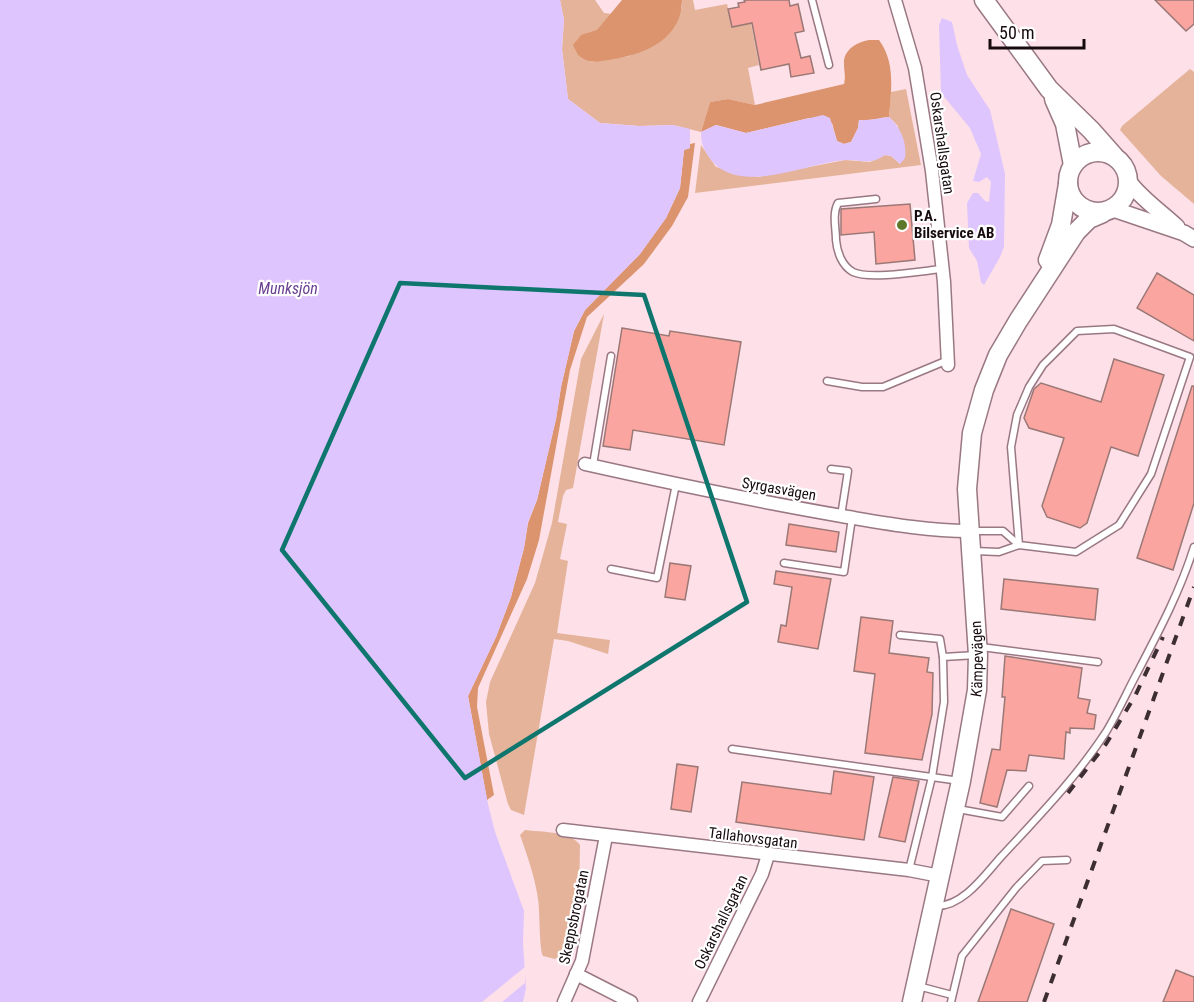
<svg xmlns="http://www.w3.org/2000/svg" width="1194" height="1002" font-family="'Roboto Condensed',sans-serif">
  <rect width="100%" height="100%" fill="#fee0e9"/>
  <!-- green -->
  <g fill="#e4b39a">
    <polygon points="560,0 595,0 604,13 621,15 591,62 630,56 682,8 682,0 693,0 695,10 727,4 731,22 750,18 759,65 748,68 755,105 728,99 710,102 701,132 673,125 639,126 600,123 568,99 562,49 564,20"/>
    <polygon points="1190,69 1194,72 1194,204 1161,176 1120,130 1122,126"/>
    <polygon points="906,89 921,165 695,193 701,145 716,167 758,177 845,160 870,162 885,155 891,156 900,164 898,126 889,117 891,92"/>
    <polygon points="604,314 573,488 566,490 563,496 558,522 567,524 560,559 568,561 557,633 610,640 608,654 568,641 554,639 524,815 511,810 508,804 489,734 486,702 490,682 535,583 552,523 581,359"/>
    <path d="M525,830C540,832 571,831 580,845L579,900L582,904C577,927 578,947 555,959L543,956C539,948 540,911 538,899C535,877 527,855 520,835Z"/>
  </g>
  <!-- forest -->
  <g fill="#db946d">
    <path d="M622,0H682C682,38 646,54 614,59C607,60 597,63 590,61C586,61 581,57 578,55L573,45L581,35L597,30Z"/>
    <path d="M869,40H879C896,63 891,91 889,117C878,118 870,121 859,120L858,128L851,142L844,144L837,141L832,123L809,118L746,133L716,125L701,132L710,102L728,99L755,105L844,84C846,76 844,72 844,64C843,50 857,42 869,40Z"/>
    <polygon points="695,143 688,197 672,226 644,264 587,317 570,370 539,540 527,579 478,688 477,707 494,795 487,800 468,696 496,637 511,597 524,548 528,523 537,500 556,419 561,387 574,331 585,310 640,254 666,218 680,188 684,150 690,148 690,144"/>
  </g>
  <!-- water -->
  <g fill="#dfc5fd">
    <polygon points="0,0 560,0 564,20 562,49 568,99 600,123 639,126 673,125 690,129 690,148 684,150 680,188 666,218 640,254 585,310 574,331 561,387 556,419 537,500 528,522 524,548 511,597 496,637 468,696 488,804 495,832 524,911 523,944 526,988 523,1002 0,1002"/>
    <polygon points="942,18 952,22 957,45 967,75 990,110 1005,174 1004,247 1000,257 984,285 981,282 977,261 969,248 967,203 973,193 978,193 985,201 989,202 991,182 987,177 979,182 973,181 981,154 970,128 941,93 939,25"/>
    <path d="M823,115L830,118L837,141L844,144L851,142L858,128L859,120C870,121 878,118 889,117C901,128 907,142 905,158L900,164L891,156L885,155C869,166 862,159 845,160C806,163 737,198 709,157C703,148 701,143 701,132L716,125L746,133Z"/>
  </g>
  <!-- pier -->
  <polygon fill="#fee0e9" points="525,967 525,983 502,1002 482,1002"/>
  <!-- building -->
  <g fill="#faa5a0" stroke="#9a7875" stroke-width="1.5">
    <polygon points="744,0 789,0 790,6 798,4 804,31 795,33 801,58 810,56 814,73 791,77 789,64 761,70 752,23 732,27 728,9 739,7 738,3 745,2"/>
    <polygon points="1155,0 1194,0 1194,24 1186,31"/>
    <polygon points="910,204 915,260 876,264 874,232 841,235 841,209"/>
    <polygon points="1157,273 1194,295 1194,341 1137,308"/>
    <polygon points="622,328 669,336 670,331 741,342 724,445 633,430 630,450 603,446"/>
    <polygon points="1114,359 1164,375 1138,456 1111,447 1087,523 1080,528 1047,517 1042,506 1064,438 1029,428 1024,418 1034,389 1041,383 1101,402"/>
    <polygon points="1192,386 1194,386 1194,503 1173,570 1137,558"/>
    <polygon points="789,524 839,532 836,552 786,545"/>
    <polygon points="670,563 691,566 685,600 665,597"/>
    <polygon points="776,571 831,579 818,649 778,642 781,625 786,626 792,587 774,584"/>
    <polygon points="1004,579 1098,589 1095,620 1001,609"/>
    <polygon points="861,617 893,621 889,653 929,658 927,672 933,673 932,714 922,760 865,753 875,674 854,671"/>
    <polygon points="1005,656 1082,668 1078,698 1090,700 1087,713 1096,715 1094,729 1070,728 1070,733 1066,732 1064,759 1029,755 1026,771 1007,770 997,807 980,803 992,749 1000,750 1005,697 1002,697"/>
    <polygon points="677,764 698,767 691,812 671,809"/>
    <polygon points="834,771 874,777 864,840 736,822 742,782 831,794"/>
    <polygon points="893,777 919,781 905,842 879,837"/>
    <polygon points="1011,909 1054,924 1027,1002 978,1002"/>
    <polygon points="1176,970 1194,977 1194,1002 1163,1002"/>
  </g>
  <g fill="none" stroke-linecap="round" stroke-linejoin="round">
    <!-- service casing -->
    <g stroke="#997883" stroke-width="9">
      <g id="service">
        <polyline points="812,0 829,65"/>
        <path d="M876,199L838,203C832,214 836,228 836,240C837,252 842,266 853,272C870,280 922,271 942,269"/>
        <polyline points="827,381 862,387 883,387 948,360"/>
        <polyline points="593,465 611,356"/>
        <polyline points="831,469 848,471 841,516"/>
        <polyline points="971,531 1003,531 1019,545"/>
        <polyline points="974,551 999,552 1019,545 1076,552 1119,525 1151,474 1190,357 1114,329 1077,331 1043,365 1029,387 1017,415 1011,447 1019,545"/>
        <polyline points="784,563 844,572 852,518"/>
        <polyline points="611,569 657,578 676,484"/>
        <polyline points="900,635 940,639 943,657"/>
        <polyline points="981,647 1098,662"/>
        <polyline points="732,749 960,781"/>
        <polyline points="958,809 1002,817 1029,786"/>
        <polyline points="909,870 932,777 944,702 943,657 977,655"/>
        <path d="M937,906C963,906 984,876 1000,858C1037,818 1076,778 1106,732C1117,714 1126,694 1136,675C1158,633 1180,592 1194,547"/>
        <polyline points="918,986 952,995"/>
        <polyline points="951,1002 962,956 1016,888 1042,861 1067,860"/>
      </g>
    </g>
    <!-- minor casing -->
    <g stroke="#997883" stroke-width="15">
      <g id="minor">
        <polyline points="895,0 915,68 932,171 944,282 948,365"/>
        <path d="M585,464C670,483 755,501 842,516C884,523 926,531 969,531"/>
        <polyline points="563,830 909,870 940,876"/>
        <polyline points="576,974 631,1002"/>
        <polyline points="564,1002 582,961 606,836"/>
        <polyline points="699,1002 762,874 768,855"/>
      </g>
    </g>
    <!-- tertiary casing -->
    <g stroke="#997883" stroke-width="18">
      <g id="tertiary">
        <path d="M1129,182C1143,200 1161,212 1177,227"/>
        <polyline points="1113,209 1184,233 1194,239"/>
      </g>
    </g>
    <!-- secondary casing -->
    <g stroke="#997883" stroke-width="21">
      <g id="secondary">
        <polyline points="984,0 1049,89 1091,130 1114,156"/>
        <polyline points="1054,99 1065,124 1073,165"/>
        <circle cx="1098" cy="182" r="30"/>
        <polyline points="1048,260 1061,225 1068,184"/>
        <path id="s1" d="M912,1002L961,781L977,690L978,655L967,489L972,433L984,390L998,355L1018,321L1076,232L1089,219L1103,213"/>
      </g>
    </g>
    <!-- service -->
    <use href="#service" stroke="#fff" stroke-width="6"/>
    <!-- minor -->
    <use href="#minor" stroke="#fff" stroke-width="12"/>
    <!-- tertiary -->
    <use href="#tertiary" stroke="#fff" stroke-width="15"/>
    <!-- secondary -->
    <use href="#secondary" stroke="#fff" stroke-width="18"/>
    <!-- rail -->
    <g stroke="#3d2e33" stroke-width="4" stroke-dasharray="10 10" stroke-linecap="butt">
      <polyline points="1068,793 1106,744 1135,696 1163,637"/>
      <polyline points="1044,1002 1194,587"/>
    </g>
  </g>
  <!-- marked area -->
  <path fill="none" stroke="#0f766e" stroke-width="4.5" stroke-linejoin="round" d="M400,283L644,295L747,602L465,778L282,550Z"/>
  <!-- markers -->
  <circle fill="#5d782b" stroke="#fff" stroke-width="2" cx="902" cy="225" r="6"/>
  <g text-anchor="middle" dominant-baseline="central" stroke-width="4.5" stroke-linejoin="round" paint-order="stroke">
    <!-- street labels -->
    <g font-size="15" fill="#170b0f" stroke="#fff">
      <text transform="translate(942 143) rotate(82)">Oskarshallsgatan</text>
      <text transform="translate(779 489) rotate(10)">Syrgasvägen</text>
      <text stroke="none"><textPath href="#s1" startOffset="350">Kämpevägen</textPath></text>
      <text transform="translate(753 838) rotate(7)">Tallahovsgatan</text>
      <text transform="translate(574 917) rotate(-78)">Skeppsbrogatan</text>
      <text transform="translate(721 922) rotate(-64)">Oskarshallsgatan</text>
    </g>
    <!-- poi labels -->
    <g font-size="15" font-weight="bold" fill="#170b0f" stroke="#fff" text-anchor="start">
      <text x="914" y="216">P.A.<tspan x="914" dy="17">Bilservice AB</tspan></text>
    </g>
    <!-- water labels -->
    <g font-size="16" font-style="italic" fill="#693f8f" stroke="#fff">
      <text x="288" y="288">Munksjön</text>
    </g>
  </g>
  <!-- scale -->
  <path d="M990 39v9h94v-9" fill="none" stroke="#170b0f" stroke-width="3"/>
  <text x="999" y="39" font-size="18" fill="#170b0f" stroke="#ffffff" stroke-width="4.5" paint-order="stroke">50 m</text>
</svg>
